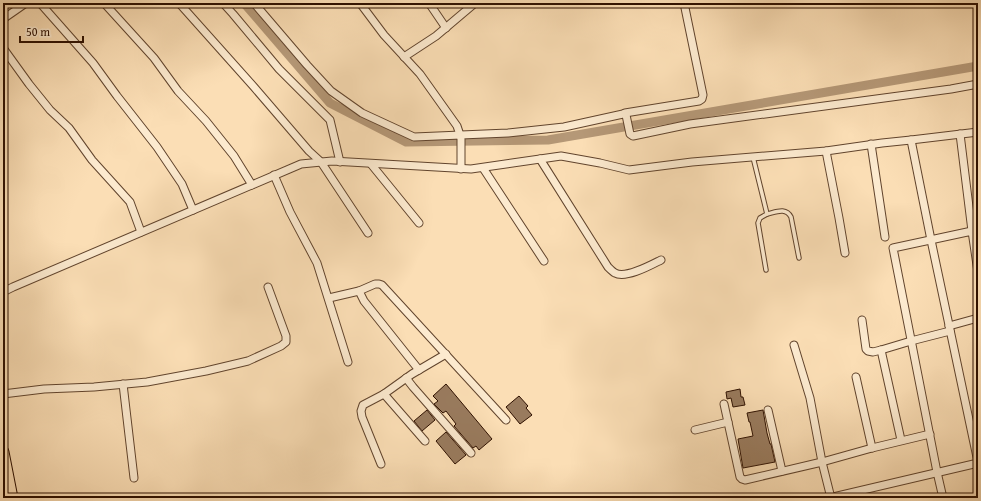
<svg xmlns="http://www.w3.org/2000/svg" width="981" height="501" font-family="'Gentium Book Plus',serif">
  <rect width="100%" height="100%" fill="#fbdeb5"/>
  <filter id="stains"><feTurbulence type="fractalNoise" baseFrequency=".005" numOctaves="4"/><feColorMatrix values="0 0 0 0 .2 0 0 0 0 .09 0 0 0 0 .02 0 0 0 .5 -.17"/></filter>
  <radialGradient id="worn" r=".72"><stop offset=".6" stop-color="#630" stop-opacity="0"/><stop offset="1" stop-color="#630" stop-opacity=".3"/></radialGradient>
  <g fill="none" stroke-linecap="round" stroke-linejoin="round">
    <!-- canal -->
    <polyline stroke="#b59877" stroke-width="9" points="244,3 330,103 406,142 548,140 978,66"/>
  </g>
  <!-- building -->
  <g fill="#997b5e" stroke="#2e1000">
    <polygon points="446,384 492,439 479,450 476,446 473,448 454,426 456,424 446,411 443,413 434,404 438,401 433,396"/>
    <polygon points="740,389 741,397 743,397 745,405 733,407 731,398 727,399 726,392"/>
    <polygon points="519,396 528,406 526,408 532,415 520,424 506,407"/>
    <polygon points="427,410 435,420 422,431 414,421"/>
    <polygon points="763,410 767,433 770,444 771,444 775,462 743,468 738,439 753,436 750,422 749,422 747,413"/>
    <polygon points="446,432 466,455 455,464 436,441"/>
  </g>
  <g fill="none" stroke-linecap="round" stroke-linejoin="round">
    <!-- lane casing -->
    <g stroke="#61442d" stroke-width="5.5">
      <g id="lane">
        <polyline points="753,157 767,214 760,218 758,223 766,270"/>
        <path d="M767,214C776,212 786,207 791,217L799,258"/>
      </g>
    </g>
    <!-- street casing -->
    <g stroke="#61442d" stroke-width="9">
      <g id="street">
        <polyline points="40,3 93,63 117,96 157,147 182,184 193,210"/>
        <polyline points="104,3 154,58 178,91 206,121 234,156 252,185"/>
        <polyline points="179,3 254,87 309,151 321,162 368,233"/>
        <polyline points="223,3 233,14 279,69 330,120 340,162"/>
        <polyline points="254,3 307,65 331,91 362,113 414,137 508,133 564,127 623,114 626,115 630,134 633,136 690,124 951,89 978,84"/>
        <polyline points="360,3 384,35 420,74 457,126 460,135 461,139 461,169"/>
        <polyline points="429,3 446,28"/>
        <polyline points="3,19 26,3"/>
        <polyline points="3,48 29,84 50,110 69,128 92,160 130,202 141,232"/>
        <polyline points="404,57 436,36 475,3"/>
        <polyline points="625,114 625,113 699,101 702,99 703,95 684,3"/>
        <polyline points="960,134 972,231"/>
        <polyline points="911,140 931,240 978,462"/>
        <polyline points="871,144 885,237"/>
        <polyline points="826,151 839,218 845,253"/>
        <path d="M540,159L608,267C610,269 613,272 615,273C626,279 651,265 661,260"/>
        <polyline points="371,164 419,223"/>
        <polyline points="483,168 544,261"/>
        <polyline points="274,175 290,212 317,263 348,362"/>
        <polyline points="359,291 364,301 419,370"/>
        <polyline points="3,292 13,287 301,164 332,161 471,169 561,156 600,163 629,170 692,162 826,151 882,143 911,140 978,132"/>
        <polyline points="329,298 359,291 375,284 379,284 382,285 506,420"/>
        <polyline points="862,320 866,349 868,351 873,352 881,350 911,341 950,331"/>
        <polyline points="949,326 978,318"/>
        <polyline points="794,345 810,398 822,462 831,498"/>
        <polyline points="881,350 901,440"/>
        <polyline points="856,377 872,448"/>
        <polyline points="406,378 413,387 471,453"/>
        <polyline points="123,384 134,478"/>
        <polyline points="3,394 44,389 94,387 147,382 206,371 248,361 281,346 286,342 286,336 268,287"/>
        <polyline points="384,394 425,441"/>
        <polyline points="724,404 740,477 742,479 745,480 822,462 872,448 930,434"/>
        <polyline points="768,410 782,471"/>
        <polyline points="695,430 728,422"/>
        <polyline points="381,464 362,417 361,411 363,405 384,394 412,374 446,354"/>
        <polyline points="829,498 978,463"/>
        <polyline points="943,498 937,472 893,248 972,231 978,272"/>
      </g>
    </g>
    <!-- primary casing -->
    <g stroke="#2e1000" stroke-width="13">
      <polyline id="primary" points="3,452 12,498"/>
    </g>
    <!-- lane -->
    <use href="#lane" stroke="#fceacf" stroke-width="3.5"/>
    <!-- street -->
    <use href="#street" stroke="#fceacf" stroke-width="7"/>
    <!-- primary -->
    <use href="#primary" stroke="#fbdeb5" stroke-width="11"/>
  </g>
  <!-- margin -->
  <rect width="981" height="501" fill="none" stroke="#fbdeb5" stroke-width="16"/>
  <rect x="4" y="4" width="973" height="493" fill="none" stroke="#2e1000" stroke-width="2"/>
  <rect x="8" y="8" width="965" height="485" fill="none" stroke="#2e1000"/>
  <!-- scale -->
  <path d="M20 36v6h63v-6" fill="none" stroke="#2e1000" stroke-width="2"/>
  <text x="26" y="36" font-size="12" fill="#2e1000" stroke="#fceacf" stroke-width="3" paint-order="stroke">50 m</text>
  <rect width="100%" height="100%" filter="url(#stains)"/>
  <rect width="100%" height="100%" fill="url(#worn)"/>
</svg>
